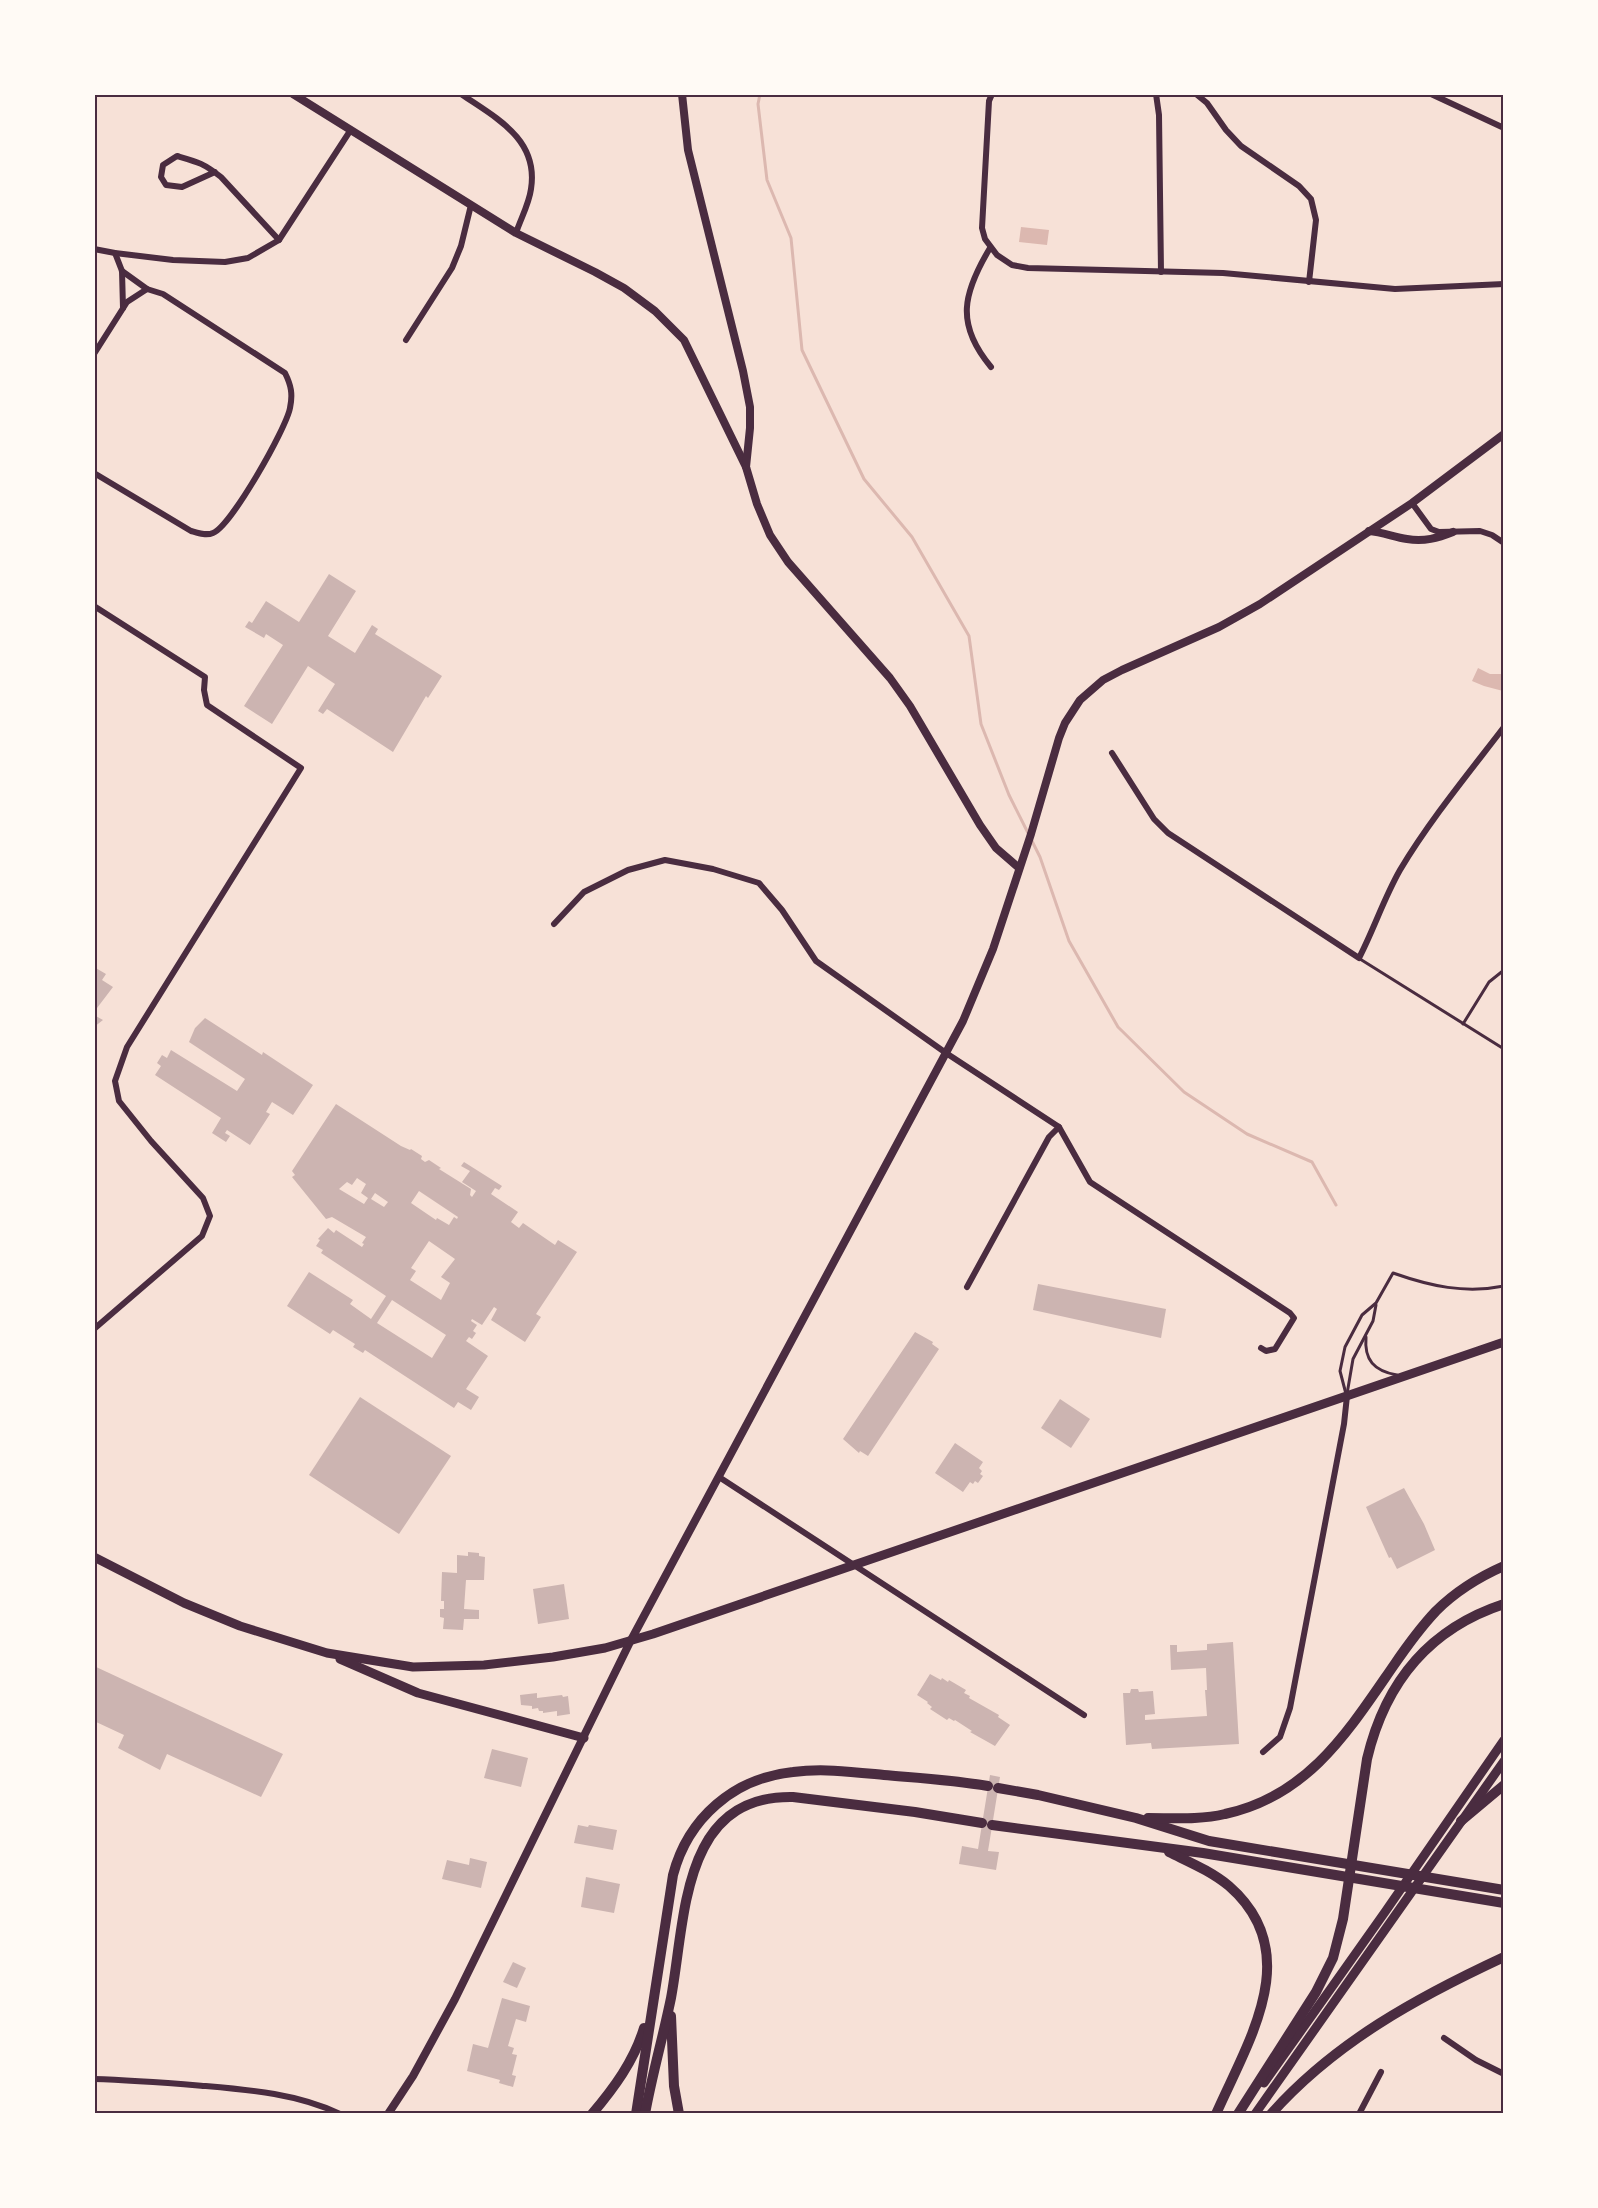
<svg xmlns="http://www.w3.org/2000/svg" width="1598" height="2208" font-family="Rubik,sans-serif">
  <rect width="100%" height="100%" fill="#f7e1d7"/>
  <!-- water -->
  <g fill="#dcb8b0">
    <polygon points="1021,227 1049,230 1047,245 1019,242"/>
    <polygon points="1478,668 1490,674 1503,674 1503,691 1484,686 1472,681"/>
  </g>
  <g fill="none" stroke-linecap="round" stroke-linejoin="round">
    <!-- stream -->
    <g stroke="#dcb8b0" stroke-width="3">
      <polyline points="760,94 758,104 767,180 791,238 802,350 864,479 912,537 969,636 981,724 1009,795 1028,833"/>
      <polyline points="1031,839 1040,857 1069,941 1118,1027 1184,1092 1247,1134 1312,1162 1336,1205"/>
    </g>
  </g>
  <!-- building -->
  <g fill="#ccb4b1" fill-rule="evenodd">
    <polygon points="329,574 356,591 328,636 355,653 372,625 378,629 375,634 442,676 428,698 426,696 393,752 327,709 323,714 318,711 335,684 308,666 272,724 244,706 283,645 266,634 264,638 245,627 249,621 252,623 266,601 299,622"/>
    <polygon points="94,967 106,974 102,980 113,987 94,1012"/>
    <polygon points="94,1015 103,1020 94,1027"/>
    <polygon points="205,1018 262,1055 263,1052 313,1085 293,1115 272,1102 266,1112 270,1114 250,1145 227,1130 225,1133 230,1136 226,1142 212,1133 221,1118 155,1075 161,1066 157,1063 162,1055 167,1058 171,1050 237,1091 245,1079 189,1042 195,1028"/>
    <path d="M336,1104L401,1146L410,1150L411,1149L422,1156L421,1159L425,1162L429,1160L441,1168L439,1169L471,1189L470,1195L472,1197L476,1191L462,1182L470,1171L461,1166L464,1162L502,1186L499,1190L495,1188L491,1194L518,1212L511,1222L519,1228L523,1223L555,1245L558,1240L577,1252L536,1314L541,1317L525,1342L491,1320L497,1309L494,1307L482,1325L472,1319L471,1321L477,1325L473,1331L476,1333L472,1339L469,1337L466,1341L488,1356L466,1389L479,1397L471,1410L458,1402L454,1408L365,1350L363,1353L353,1347L355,1344L333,1330L330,1334L287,1306L309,1272L353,1300L350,1304L371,1319L386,1296L321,1253L323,1250L316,1246L320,1240L318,1239L328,1228L334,1233L336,1230L362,1247L364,1244L362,1243L366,1237L332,1217L326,1219L292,1177L295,1175L292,1171ZM357,1178L366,1184L361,1193L368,1198L364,1204L339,1189L347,1182L352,1185ZM419,1191L458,1217L457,1219L454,1217L449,1225L437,1218L436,1220L411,1203ZM375,1193L388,1202L384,1207L371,1199ZM429,1241L455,1259L441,1277L450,1283L441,1300L410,1280L416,1271L411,1268ZM392,1300L446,1335L432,1358L377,1323Z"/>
    <polygon points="1038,1284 1166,1309 1161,1338 1033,1310"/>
    <polygon points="915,1332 933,1342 932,1344 939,1349 868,1456 860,1451 859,1453 843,1439"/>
    <polygon points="360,1397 451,1456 399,1534 309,1475"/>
    <polygon points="1060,1399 1090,1419 1071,1448 1041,1428"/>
    <polygon points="955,1443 983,1462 979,1468 982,1471 980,1474 983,1476 978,1483 975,1481 973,1484 970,1482 963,1492 935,1473"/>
    <polygon points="1404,1488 1424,1524 1435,1550 1397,1569 1391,1557 1389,1558 1366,1507"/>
    <polygon points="468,1552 479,1553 479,1556 485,1557 484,1580 466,1580 464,1609 479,1610 479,1619 464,1619 463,1630 443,1629 444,1618 440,1617 440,1609 444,1609 444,1601 441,1601 442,1572 457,1573 457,1555 468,1556"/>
    <polygon points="564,1584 569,1619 538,1624 533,1589"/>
    <polygon points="1233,1642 1239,1744 1152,1749 1151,1743 1126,1745 1123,1693 1130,1693 1131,1689 1138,1689 1139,1692 1153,1691 1155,1714 1145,1715 1145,1720 1207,1716 1205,1690 1207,1690 1206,1668 1171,1670 1170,1645 1177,1645 1177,1652 1207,1650 1207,1644"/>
    <polygon points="94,1666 283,1754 261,1797 167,1754 160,1770 118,1748 124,1735 94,1721"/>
    <polygon points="930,1674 941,1680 942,1678 948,1682 949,1680 966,1690 964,1693 970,1696 969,1698 999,1715 998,1717 1010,1725 995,1746 970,1732 972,1731 955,1720 954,1721 949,1718 947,1720 930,1709 932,1707 927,1703 928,1702 917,1695"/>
    <polygon points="537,1693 537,1698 562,1695 563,1697 568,1696 570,1714 557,1716 557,1711 543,1713 543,1711 539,1711 538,1708 532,1709 532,1706 521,1705 520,1695"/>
    <polygon points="492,1749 528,1758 521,1787 484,1778"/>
    <polygon points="990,1775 1000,1777 988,1851 999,1852 996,1870 959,1864 962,1846 978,1849"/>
    <polygon points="578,1825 588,1827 589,1825 617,1830 613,1850 574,1843"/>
    <polygon points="470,1858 487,1862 481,1888 442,1879 447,1860 469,1865"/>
    <polygon points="586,1877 620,1884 614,1913 581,1907"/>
    <polygon points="513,1962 526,1968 517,1988 503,1982"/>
    <polygon points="502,1998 530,2006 526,2022 516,2019 508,2046 514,2048 512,2054 517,2055 512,2075 516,2076 513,2087 499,2083 500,2080 467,2071 473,2044 488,2048"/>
  </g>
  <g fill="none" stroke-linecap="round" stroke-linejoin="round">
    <!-- service -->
    <g stroke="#4a2c40" stroke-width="3">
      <polyline points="1360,959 1504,1049"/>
      <polyline points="1463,1024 1489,982 1504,970"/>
      <path d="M1366,1337C1364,1360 1374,1371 1397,1375"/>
      <path d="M1346,1394L1340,1371L1345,1347L1362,1315L1376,1303L1393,1273C1430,1286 1465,1294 1504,1286"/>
      <polyline points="1347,1394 1353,1359 1373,1321 1376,1305"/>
    </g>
    <!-- minor -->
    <g stroke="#4a2c40" stroke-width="6">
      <path d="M461,94C496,118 539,139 531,189C529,204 521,218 516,233"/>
      <polyline points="992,94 989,101 982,228 985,239 997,255 1012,265 1028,268 1223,273 1395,289 1504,284"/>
      <polyline points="1156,94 1159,115 1161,272"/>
      <polyline points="1196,94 1207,103 1226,130 1241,146 1299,186 1311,199 1316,220 1309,282"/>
      <polyline points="1431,94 1504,128"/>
      <path d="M215,172L182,187L166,185L161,177L163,165L177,156C198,162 203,163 221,177L279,240"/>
      <path d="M990,248C963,293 955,324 991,367"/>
      <polyline points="94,249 115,253 173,260 225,262 248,258 279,240 350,131"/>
      <polyline points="115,253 122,271 123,308"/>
      <polyline points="122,271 147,289"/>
      <polyline points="406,340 452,268 461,246 471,205"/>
      <path d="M94,354L127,302L147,289L163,294L285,373C291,385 293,394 290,408C286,429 231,526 213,533C206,536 198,533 191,531L94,473"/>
      <polyline points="1412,503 1431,529 1439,532 1480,531 1492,535 1504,543"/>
      <polyline points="94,606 205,677 204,690 207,705 301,768 127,1047 115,1081 119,1101 151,1141 203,1198 210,1216 202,1236 94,1329"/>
      <path d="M1112,753L1154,819L1168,833L1359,958C1374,929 1384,898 1400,870C1430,820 1468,774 1504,727"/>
      <polyline points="554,924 584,892 628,870 665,860 713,869 759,883 782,910 816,961 946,1053 1059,1127 1090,1182 1290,1313 1294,1318 1275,1349 1266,1351 1261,1348"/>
      <polyline points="967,1287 1049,1137 1059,1127"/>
      <polyline points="719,1477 1084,1715"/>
      <polyline points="1263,1752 1280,1737 1290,1708 1344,1424 1347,1396"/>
      <polyline points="1444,2038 1476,2060 1504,2074"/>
      <path d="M94,2079C132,2080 168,2083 205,2086C251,2090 298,2094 340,2114"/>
      <polyline points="1359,2114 1381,2072"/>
    </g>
    <!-- tertiary -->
    <g stroke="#4a2c40" stroke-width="8">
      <polyline points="293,94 516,233 595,272 624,288 655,311 684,340 746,467"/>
      <polyline points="682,94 688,150 743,371 750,407 750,428 746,467 757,504 770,535 788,562 890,678 910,706 980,825 996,848 1019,868"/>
    </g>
    <!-- secondary -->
    <g stroke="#4a2c40" stroke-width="8">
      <path d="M1369,531C1382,532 1394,537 1407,539C1424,542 1438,538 1453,532"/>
      <polyline points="388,2114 413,2076 455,1999 630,1642 963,1021 993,949 1031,834 1059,738 1065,723 1080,700 1103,680 1122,670 1219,627 1260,604 1412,503 1504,434"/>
    </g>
    <!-- primary -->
    <g stroke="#4a2c40" stroke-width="9">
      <polyline points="94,1557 184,1603 240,1626 327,1653 413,1667 484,1665 553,1657 605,1648 653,1634 1504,1342"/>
      <polyline points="340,1659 418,1693 584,1738"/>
    </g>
    <!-- trunk -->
    <g stroke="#4a2c40" stroke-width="9">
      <polyline points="1264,2083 1385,1912 1504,1740"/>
      <polyline points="1255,2114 1504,1761"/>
    </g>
    <!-- motorway -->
    <g stroke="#4a2c40" stroke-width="10">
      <polyline points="998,1788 1038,1795 1136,1818 1209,1841 1504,1890"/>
      <path d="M1148,1818C1174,1818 1200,1820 1225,1814C1309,1796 1349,1730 1394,1665C1407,1646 1420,1628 1436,1611C1455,1592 1479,1577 1504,1566"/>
      <polyline points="1461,1821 1504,1785"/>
      <polyline points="992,1825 1203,1853 1504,1903"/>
      <path d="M1169,1852C1189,1862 1211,1871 1229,1886C1306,1953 1248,2041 1216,2114"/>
      <polyline points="671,2016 674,2086 679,2114"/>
      <path d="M592,2114C614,2088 634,2061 644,2028"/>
      <path d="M636,2114L673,1875C688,1818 734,1778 793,1772C823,1768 854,1772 884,1775C919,1778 954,1780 988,1786"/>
      <path d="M645,2114C652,2075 663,2037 671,1998C686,1917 681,1795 793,1797L915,1812L982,1823"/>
      <path d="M1238,2114L1316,1992L1333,1958L1343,1919L1367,1759C1385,1683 1428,1629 1504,1604"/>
      <path d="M1271,2114C1335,2042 1418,1997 1504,1957"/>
    </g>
  </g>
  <!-- border -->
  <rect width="1598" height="2208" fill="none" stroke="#fffaf5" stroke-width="192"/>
  <rect x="96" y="96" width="1406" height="2016" fill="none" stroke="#4a2c40" stroke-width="2"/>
</svg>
